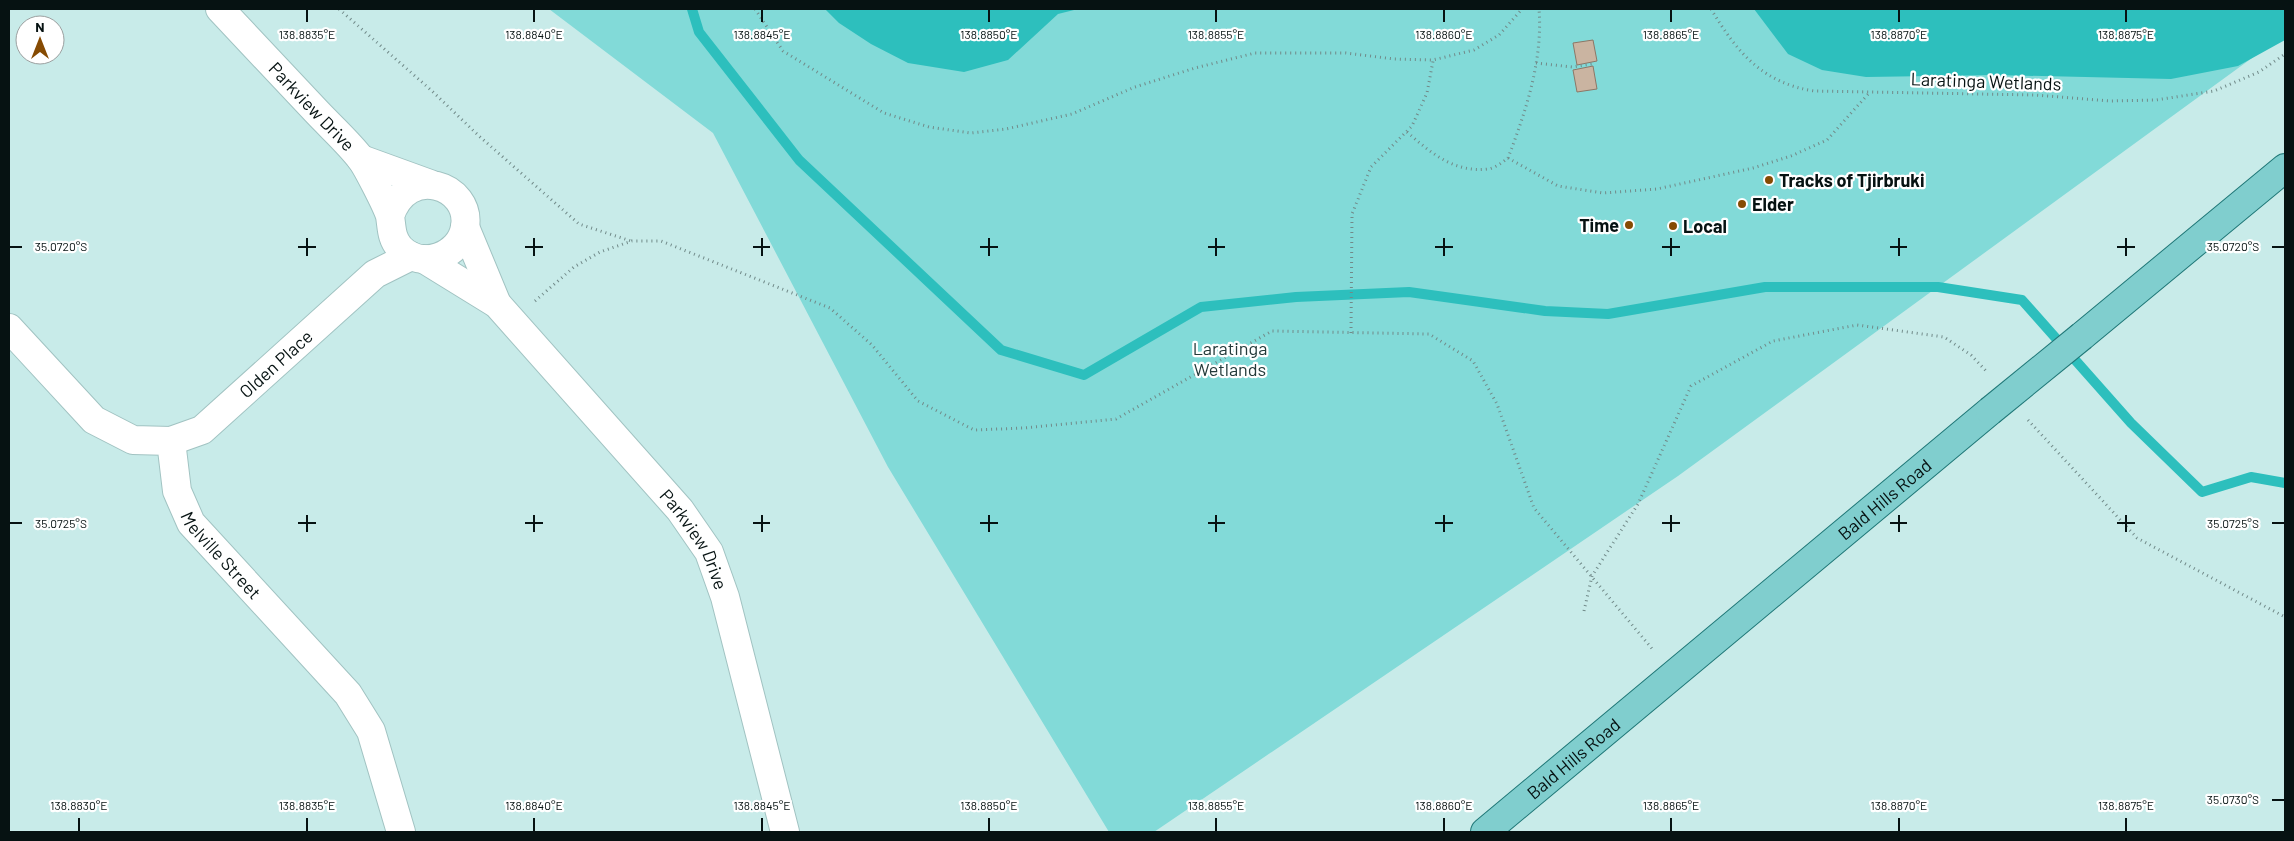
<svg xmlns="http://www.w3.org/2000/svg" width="2294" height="841" font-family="Barlow,sans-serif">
  <rect width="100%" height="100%" fill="#c8ebe9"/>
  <!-- green -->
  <polygon fill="#82dad8" points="549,9 2285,9 2285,34 1678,476 1154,832 1109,832 888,467 713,133"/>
  <!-- water -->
  <g fill="#2dbfbd">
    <polygon points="825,9 1078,9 1058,14 1008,60 964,72 908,63 871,44 839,23"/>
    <polygon points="1754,9 2285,9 2285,40 2238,66 2171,79 1995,75 1866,77 1822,70 1788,54"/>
  </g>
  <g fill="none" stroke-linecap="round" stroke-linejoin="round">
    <!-- stream -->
    <polyline stroke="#2dbfbd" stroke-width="10" points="692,9 699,32 799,160 1001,350 1084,375 1201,307 1296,297 1409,292 1545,311 1608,314 1765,287 1938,287 2022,300 2131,423 2202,492 2251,477 2285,483"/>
  </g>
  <!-- building -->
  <g fill="#cab4a1" stroke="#8c7766">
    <polygon points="1593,40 1597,61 1577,65 1573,43"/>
    <polygon points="1593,66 1597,89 1577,92 1573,70"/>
  </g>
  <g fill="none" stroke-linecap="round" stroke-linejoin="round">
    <!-- minor casing -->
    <g stroke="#a1c3c2" stroke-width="30">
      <g id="minor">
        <path id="s1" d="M220,9C252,43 284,77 316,111C331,127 348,142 361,159C367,167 387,206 390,216C392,228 391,238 400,248C421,270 460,257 465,227C472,185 407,163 390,216"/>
        <polyline points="361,159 430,184"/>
        <polyline points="465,227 497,304"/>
        <path id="s2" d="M424,259L497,304L680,510L709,552L725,597L785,832"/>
        <path id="s3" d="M9,328L94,420L133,440L171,441L177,491L191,523L348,694L371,731L401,832"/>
        <path id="s4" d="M171,441L202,430L375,274L411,256"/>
      </g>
    </g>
    <!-- major casing -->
    <g stroke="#1f7777" stroke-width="30">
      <g id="major">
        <polyline points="2082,336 2285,168"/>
        <path id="s5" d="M1485,832L1990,411"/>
      </g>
    </g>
    <!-- path -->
    <g stroke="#718a89" stroke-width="3" stroke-dasharray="1 4" stroke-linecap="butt">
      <polyline points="339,9 432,91 479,136 579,224 631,241"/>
      <polyline points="755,9 783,51 884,113 929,127 971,133 1006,129 1072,114 1135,87 1195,68 1255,53 1346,53 1394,59 1433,60 1474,50 1499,35 1522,9"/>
      <path d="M1711,9C1737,52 1762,83 1814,91L2035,95L2110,101L2156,100L2214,91L2259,72L2285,54"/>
      <polyline points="1536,63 1572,67 1592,64"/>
      <path d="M1407,132C1431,153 1454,173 1488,169C1495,168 1503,162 1508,158C1526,111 1543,60 1539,9"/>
      <polyline points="1508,158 1558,186 1603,193 1657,189 1753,168 1791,156 1827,140 1870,92"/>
      <polyline points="535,301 574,267 600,252 632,241 661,241 830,308 872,345 918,401 974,430 1024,428 1116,419 1272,331 1429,334 1473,361 1497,404 1534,508 1654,651"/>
      <polyline points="1351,333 1352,214 1371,167 1412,126 1427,93 1433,61"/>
      <polyline points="2028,420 2137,538 2285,617"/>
      <polyline points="1584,611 1592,576 1638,504 1691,386 1773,341 1857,325 1944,337 1971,355 1988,373"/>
    </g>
    <!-- minor -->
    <use href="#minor" stroke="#fff" stroke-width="28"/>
    <!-- major -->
    <use href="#major" stroke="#80cece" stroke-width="28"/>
    <!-- major-bridge casing -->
    <g stroke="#1f7777" stroke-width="30" stroke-linecap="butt">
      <polyline id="major-bridge" points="1990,411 2082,336"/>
    </g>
    <!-- major-bridge -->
    <use href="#major-bridge" stroke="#80cece" stroke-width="28"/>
  </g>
  <!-- ticks -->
  <path fill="none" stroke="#061212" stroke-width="2" d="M307,10V22M534,10V22M762,10V22M989,10V22M1216,10V22M1444,10V22M1671,10V22M1899,10V22M2126,10V22M307,238V256M534,238V256M762,238V256M989,238V256M1216,238V256M1444,238V256M1671,238V256M1899,238V256M2126,238V256M10,247H22M298,247H316M525,247H543M753,247H770M980,247H998M1208,247H1225M1435,247H1453M1662,247H1680M1890,247H1907M2117,247H2135M2272,247H2284M307,515V532M534,515V532M762,515V532M989,515V532M1216,515V532M1444,515V532M1671,515V532M1899,515V532M2126,515V532M10,523H22M298,523H316M525,523H543M753,523H770M980,523H998M1208,523H1225M1435,523H1453M1662,523H1680M1890,523H1907M2117,523H2135M2272,523H2284M2272,800H2284M79,818V831M307,818V831M534,818V831M762,818V831M989,818V831M1216,818V831M1444,818V831M1671,818V831M1899,818V831M2126,818V831"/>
  <!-- markers -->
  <g fill="#864b03" stroke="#fff" stroke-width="2">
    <circle cx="1769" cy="180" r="5"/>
    <circle cx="1742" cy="204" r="5"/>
    <circle cx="1629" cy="225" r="5"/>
    <circle cx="1673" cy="226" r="5"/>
  </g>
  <g text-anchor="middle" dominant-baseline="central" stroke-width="4.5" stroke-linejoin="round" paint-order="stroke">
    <!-- street labels -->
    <g font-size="18" fill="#061212" stroke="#fff">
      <text transform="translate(1986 81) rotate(2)">Laratinga Wetlands</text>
      <text stroke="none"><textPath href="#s1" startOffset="134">Parkview Drive</textPath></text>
      <text stroke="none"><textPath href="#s4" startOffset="132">Olden Place</textPath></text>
      <text stroke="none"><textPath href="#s5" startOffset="520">Bald Hills Road</textPath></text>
      <text stroke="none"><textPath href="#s2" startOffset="394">Parkview Drive</textPath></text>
      <text stroke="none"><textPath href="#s3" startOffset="336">Melville Street</textPath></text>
      <text stroke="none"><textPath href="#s5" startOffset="115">Bald Hills Road</textPath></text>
    </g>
    <!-- poi labels -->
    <g font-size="18" font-weight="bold" fill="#061212" stroke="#fff" text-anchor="start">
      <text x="1779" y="180">Tracks of Tjirbruki</text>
      <text x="1752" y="204">Elder</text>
      <text x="1619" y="225" text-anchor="end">Time</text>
      <text x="1683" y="226">Local</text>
    </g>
    <!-- park labels -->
    <g font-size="18" fill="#233a3a" stroke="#fff">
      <text x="1230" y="348">Laratinga<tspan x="1230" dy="21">Wetlands</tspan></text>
    </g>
  </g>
  <g font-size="12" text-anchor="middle" fill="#061212" stroke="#fff" stroke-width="4.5" stroke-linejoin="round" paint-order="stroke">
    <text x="307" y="39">138.8835°E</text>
    <text x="534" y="39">138.8840°E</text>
    <text x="762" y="39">138.8845°E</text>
    <text x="989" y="39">138.8850°E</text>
    <text x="1216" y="39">138.8855°E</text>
    <text x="1444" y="39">138.8860°E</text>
    <text x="1671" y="39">138.8865°E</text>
    <text x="1899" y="39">138.8870°E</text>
    <text x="2126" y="39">138.8875°E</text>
    <text x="61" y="251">35.0720°S</text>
    <text x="2233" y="251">35.0720°S</text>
    <text x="61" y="528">35.0725°S</text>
    <text x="2233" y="528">35.0725°S</text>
    <text x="2233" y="804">35.0730°S</text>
    <text x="79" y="810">138.8830°E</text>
    <text x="307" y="810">138.8835°E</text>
    <text x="534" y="810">138.8840°E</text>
    <text x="762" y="810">138.8845°E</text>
    <text x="989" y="810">138.8850°E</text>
    <text x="1216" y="810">138.8855°E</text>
    <text x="1444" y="810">138.8860°E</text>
    <text x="1671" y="810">138.8865°E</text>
    <text x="1899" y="810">138.8870°E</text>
    <text x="2126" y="810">138.8875°E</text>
  </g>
  <!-- border -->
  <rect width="2294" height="841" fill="none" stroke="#061212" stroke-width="20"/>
  <!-- north arrow -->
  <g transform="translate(40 40)"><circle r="24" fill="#ffffff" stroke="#9ba0a0"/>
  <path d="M0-4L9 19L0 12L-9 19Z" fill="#864b03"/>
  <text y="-8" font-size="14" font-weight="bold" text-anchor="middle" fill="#061212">N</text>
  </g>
</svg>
